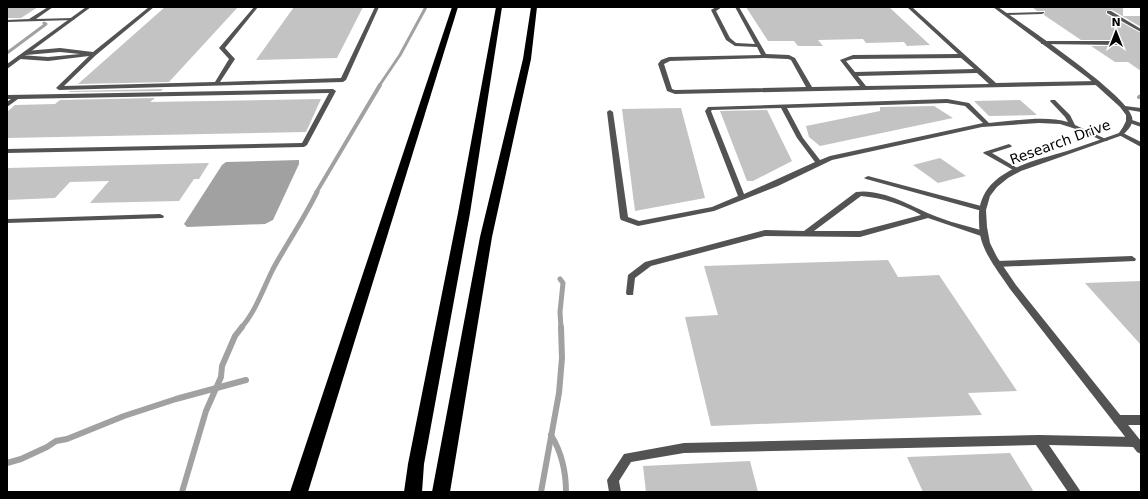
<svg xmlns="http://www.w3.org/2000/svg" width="1148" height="499" font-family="'DejaVu Sans',sans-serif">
  <rect width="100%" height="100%" fill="#fff"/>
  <!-- water -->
  <polygon fill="#a1a1a1" points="299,160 299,164 273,220 265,224 187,227 184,224 222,165 226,162"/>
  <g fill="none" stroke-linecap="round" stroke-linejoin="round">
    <!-- stream-far3 -->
    <g stroke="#a1a1a1" stroke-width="3">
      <polyline points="7,53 46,24 44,23"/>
      <polyline points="379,86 400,55 426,7"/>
    </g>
    <!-- stream-far2 -->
    <g stroke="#a1a1a1" stroke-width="4">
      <polyline points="1139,97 1141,96"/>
      <polyline points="316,193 380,85"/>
    </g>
    <!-- stream-far1 -->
    <g stroke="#a1a1a1" stroke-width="5">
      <polyline points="560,279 563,283 560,312 561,328"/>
      <path d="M241,328C256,311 263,289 273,269C287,243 304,219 317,192"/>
    </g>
    <!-- stream -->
    <g stroke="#a1a1a1" stroke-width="6">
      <path d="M551,435C562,453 566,471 566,492"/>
      <polyline points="7,463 21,459 47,447 56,441 67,439 124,416 176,399 246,380"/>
      <polyline points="182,492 206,411 221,377 222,366 235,336 242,327"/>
      <polyline points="541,492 559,393 562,358 561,327"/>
    </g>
  </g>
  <!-- building -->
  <g fill="#c3c3c3">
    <polygon points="7,7 38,7 21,18 7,18"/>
    <polygon points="165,7 238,7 169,82 78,84"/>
    <polygon points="294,7 363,7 337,58 256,60"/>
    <polygon points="746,7 889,7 930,45 907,46 904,42 866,43 863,39 818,40 823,46 798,46 794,41 768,41"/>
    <polygon points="1032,7 1123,7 1123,16 1141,16 1141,27 1112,10 1106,11 1106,14 1141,33 1141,71 1128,62 1115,62 1091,46 1120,46 1124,43 1121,40 1081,40 1044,15 1045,11 1037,11"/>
    <polygon points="163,89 161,91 68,92 70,91"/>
    <polygon points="155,98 150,102 321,99 306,132 7,138 7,112 15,105 55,104 60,100"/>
    <polygon points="1020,100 1037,115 989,116 974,101"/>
    <polygon points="934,106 953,118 820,146 809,137 806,126 880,111 880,107"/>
    <polygon points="681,108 705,198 635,211 622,109"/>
    <polygon points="767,110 792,161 753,181 747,181 720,111"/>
    <polygon points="940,158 966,176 938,183 913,165"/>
    <polygon points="209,163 199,179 194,179 179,201 90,203 109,181 70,182 55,198 7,200 7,168"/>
    <polygon points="888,260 898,277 939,275 1017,391 968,393 982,415 711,426 685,317 718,315 704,266"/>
    <polygon points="1141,281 1141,345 1085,283"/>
    <polygon points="1010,453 1034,492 923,492 907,457"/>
    <polygon points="750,461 758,492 646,492 643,466"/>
  </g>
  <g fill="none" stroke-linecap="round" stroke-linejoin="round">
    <!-- service -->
    <g fill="#535353" fill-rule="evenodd">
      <polygon points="48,7 53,7 36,19 73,18 75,19 73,20 7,22 7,20 29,19"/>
      <polygon points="149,7 154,7 96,55 64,86 215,82 229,59 219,48 254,7 258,7 225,48 235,59 220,82 341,78 375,7 379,7 346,80 343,82 59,90 56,88 57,87 89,56 48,61 20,59 17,57 20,55 48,57 80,54 60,52 26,55 23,53 26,51 60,48 93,52"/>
      <path d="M716,7H722L716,11L730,38L736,43L755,44L735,7H739L766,54L789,55L795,58L812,87L860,86L840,60L853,55L958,54L907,7H912L996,83L1098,81L1101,83L1098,85L675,94L667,91L658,64L661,60L669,57L761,55L757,47L735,46L726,40L711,10ZM764,58L788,59L791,60L806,87L675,90L672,89L664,64L670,61ZM961,58L974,69L855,72L846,61L853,59ZM977,73L989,84L866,86L858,76Z"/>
      <polygon points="1107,11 1111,11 1141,29 1141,32 1107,13"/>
      <polygon points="1044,12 1044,13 1042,14 1005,15 1003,14 1005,13"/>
      <polygon points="1043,41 1120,41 1123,43 1120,45 1041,44 1041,42"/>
      <polygon points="333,89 336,91 307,145 304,147 7,153 7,149 302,143 329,93 18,99 7,107 7,102 11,99 7,99 7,95"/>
      <path d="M947,99L969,103L989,123C1012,121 1046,115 1068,122L1065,117L1050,101L1051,100H1055L1070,115L1075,125L1108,140L1107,141H1103L1079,130L1060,124L1039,123L982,127L832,160L778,186L714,211L638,226L621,220L620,218L607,112L608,111L610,110L613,112L628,217L639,221L712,207L738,196L705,111L708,107ZM947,103L965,106L983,123L830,156L820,160L803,138L787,108ZM781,108L797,138L815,162L744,194L711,111L712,110Z"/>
      <polygon points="1125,106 1141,108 1141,112 1123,109 1123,107"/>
      <polygon points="1129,119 1141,123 1141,127 1127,122 1127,120"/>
      <polygon points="1121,132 1141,142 1141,147 1119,135 1119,133"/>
      <polygon points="1009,144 1012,146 1011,147 992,153 1019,169 1020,170 1019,171 1015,171 983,153 984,152"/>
      <polygon points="868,176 985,207 986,209 982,211 866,179 864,178"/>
      <path d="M856,192C880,188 910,205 930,214C948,222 968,226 987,232L988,234L984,237L928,218L860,237L765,236L651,266L635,278L633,295H627L626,293L628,275L645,262L765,230L804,231ZM861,196C883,198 902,204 921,215L860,231H814Z"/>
      <polygon points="160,214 164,216 163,218 7,223 7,219"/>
      <polygon points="1132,256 1136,259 1135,261 997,267 993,264 997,261"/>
      <polygon points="1118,415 1141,415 1141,425 1118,425 1114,423 1113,420 1114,417"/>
      <polygon points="1039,435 1135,437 1139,439 1140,442 1139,445 1135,447 1049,445 1081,492 1068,492 1036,445 684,453 631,462 619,481 621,492 609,492 607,480 624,454 684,443"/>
    </g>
    <!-- minor -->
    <path fill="#535353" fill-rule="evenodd" d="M993,7H998C1021,23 1128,95 1132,117C1134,124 1128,130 1123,135L1021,171L1008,178L997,187L990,196L986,210L987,227L990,243L997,257L1016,285L1141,441V454L1137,452L1010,289C1001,275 989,261 983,245C980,238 979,229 979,221C976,172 1030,162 1067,151C1085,145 1102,139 1119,133L1123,127L1126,121V115L1120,107L1088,78Z"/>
    <!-- tertiary -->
    <polygon fill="#535353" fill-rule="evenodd" points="86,7 91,7 7,69 7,64"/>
    <!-- motorway -->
    <g fill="#000" fill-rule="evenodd">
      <polygon points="452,7 458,7 308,492 290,492"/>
      <polygon points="496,7 502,7 470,213 424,464 422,492 404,492 408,464 458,213"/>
      <polygon points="531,7 537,7 531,59 492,237 450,492 432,492 480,237 523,59"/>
    </g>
  </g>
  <g text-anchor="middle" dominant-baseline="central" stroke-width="3.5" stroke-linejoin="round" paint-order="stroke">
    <!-- street labels -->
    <g font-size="14" fill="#000" stroke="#fff">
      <text transform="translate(1060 142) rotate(-20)">Research Drive</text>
    </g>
  </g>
  <!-- border -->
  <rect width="1148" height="499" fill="none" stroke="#000000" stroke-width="16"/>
  <!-- north arrow -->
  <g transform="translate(1116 32)" stroke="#ffffff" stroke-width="3" paint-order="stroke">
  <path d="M0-3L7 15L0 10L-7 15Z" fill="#000000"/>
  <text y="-6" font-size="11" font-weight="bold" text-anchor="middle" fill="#000000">N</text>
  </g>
</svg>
